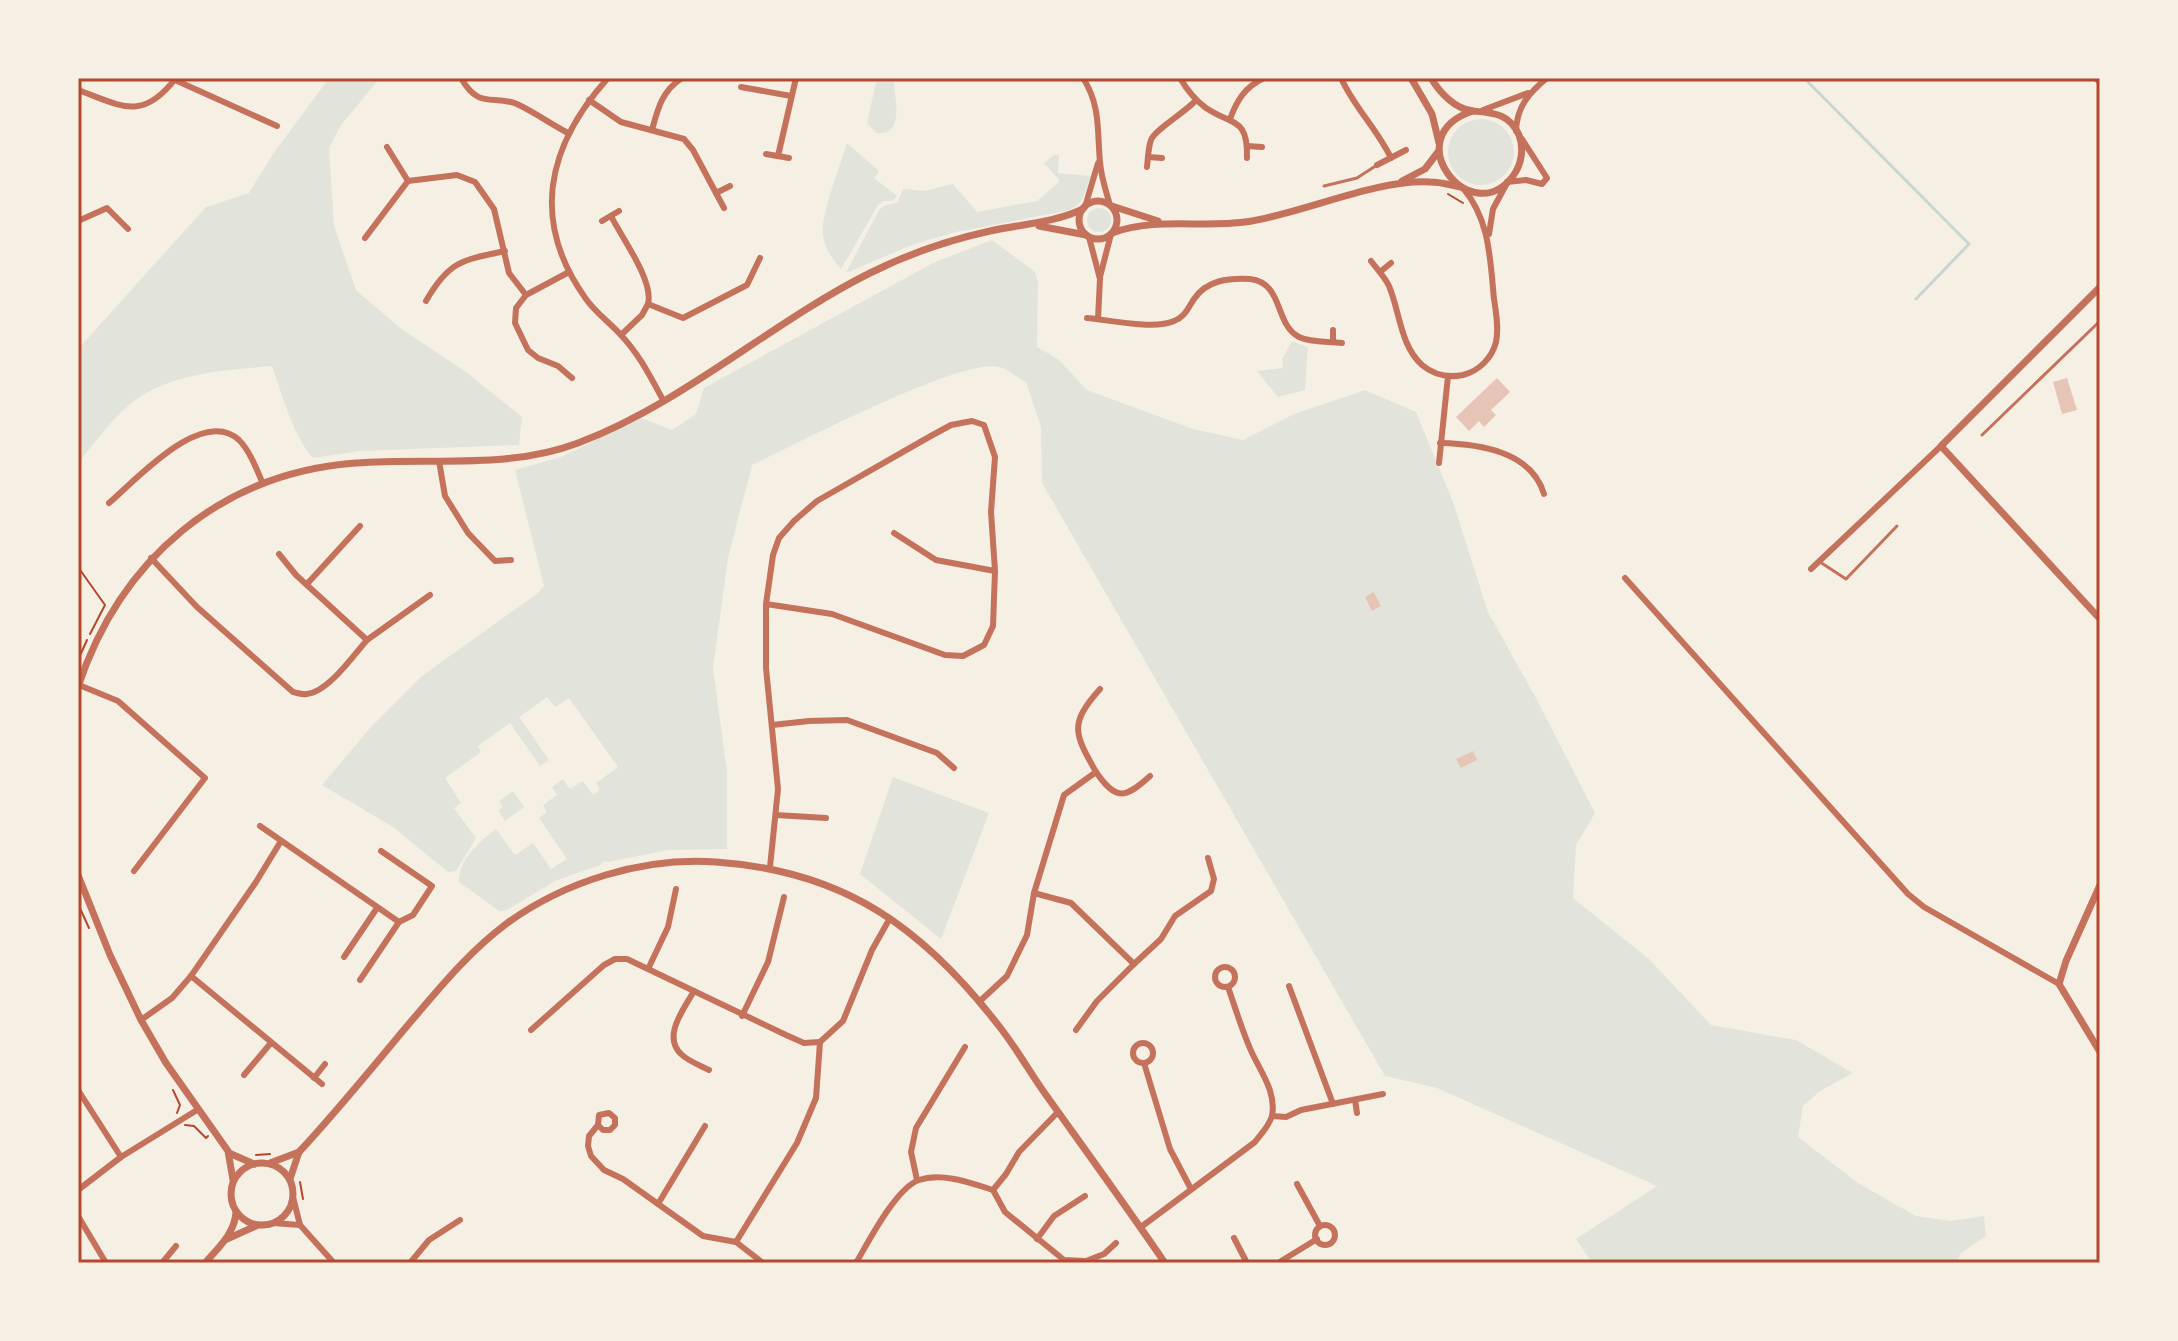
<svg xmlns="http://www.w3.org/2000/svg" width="2178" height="1341" font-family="Poppins,sans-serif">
  <rect width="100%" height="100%" fill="#f6efe4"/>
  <!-- green -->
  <g fill="#e2e4dc">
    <path d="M329,78H380L341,125L329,148L334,226L356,290L400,328L466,372L522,417L519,445L360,451L313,458C292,434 283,396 272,366C223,371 168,372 128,406C109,422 94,444 78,463V349L206,207L249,193L273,154Z"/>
    <path d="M876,82H894C895,101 905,136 876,133L867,123Z"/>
    <circle cx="1481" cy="152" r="33"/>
    <path d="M847,143L879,171L874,178L897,196L893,201H883L878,205L841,269C833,260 825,248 823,236C820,215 841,164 847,143Z"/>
    <polygon points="1054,155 1059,155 1058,173 1091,176 1082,200 1075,207 1066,211 956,232 912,245 846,273 879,210 884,206 898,202 903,189 924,191 953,184 977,212 1037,201 1060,181 1044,163"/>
    <circle cx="1099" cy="220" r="12"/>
    <path d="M992,240L1035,272L1038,282L1037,347L1058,359L1087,390L1193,429L1243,440L1294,414L1365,390L1416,412L1453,502L1488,612L1537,700L1595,813L1576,845L1573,898L1649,959L1711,1025L1796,1040L1853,1073L1820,1091L1803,1106L1798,1137L1858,1183L1916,1216L1951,1221L1984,1216L1986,1236L1961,1253L1956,1263H1592L1576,1239L1657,1186L1437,1088L1385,1076L1042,483L1041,427L1026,382C1018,378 1008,369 999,367C961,357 795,445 752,465L728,558L713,668L727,772V849L668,850L608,862L604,861L600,865L555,881L505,911H499L459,882C457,861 481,840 496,829L515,855L533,843L551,869L567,859L539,818L547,812L543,805L557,795L552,787L563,779L570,789L583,781L593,795L600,790L596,783L618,767L569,698L555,707L547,697L519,717L549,760L540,766L510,723L478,746L481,752L445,778L461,803L454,808L476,838L456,871L448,872L393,827L322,785L370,728L422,676L538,593L544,586L515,470L561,457L641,418L672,430L696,414L704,388L933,263Z"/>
    <polygon points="1292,341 1308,347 1305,390 1278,397 1257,371 1283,368 1282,359"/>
    <polygon points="893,777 989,813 941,939 860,874"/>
    <polygon points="513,791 524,807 505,821 498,810 503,807 499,801"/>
  </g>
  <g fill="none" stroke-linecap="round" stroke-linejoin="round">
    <!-- stream -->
    <polyline stroke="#c9d6d2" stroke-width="3" points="1804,78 1969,244 1916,299"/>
  </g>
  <!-- building -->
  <g fill="#e6c5b7">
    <polygon points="1497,378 1510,392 1491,410 1496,415 1484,427 1479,421 1469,431 1456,417"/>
    <polygon points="2067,378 2077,410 2062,414 2053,382"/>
    <polygon points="1374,592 1381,606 1372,611 1365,597"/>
    <polygon points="1473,751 1477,760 1461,768 1456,759"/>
  </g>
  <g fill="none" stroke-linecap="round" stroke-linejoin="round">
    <!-- path -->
    <g stroke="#b5482f" stroke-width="2">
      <polyline points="1448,194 1463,203"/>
      <polyline points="78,567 105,605 90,634"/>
      <polyline points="78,660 87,640"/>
      <polyline points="78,904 89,928"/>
      <polyline points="173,1090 180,1105 177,1113"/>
      <polyline points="185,1125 194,1126 206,1138 208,1136"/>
      <polyline points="256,1155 270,1154"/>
      <polyline points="300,1182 303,1199"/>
    </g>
    <!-- service -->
    <g stroke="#c5725c" stroke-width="3">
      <polyline points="1324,186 1357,178 1377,165"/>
      <polyline points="1982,435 2100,321"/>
      <polyline points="1820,562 1846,579 1897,526"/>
    </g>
    <!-- minor -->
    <g stroke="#c5725c" stroke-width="6">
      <path d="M461,78C479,110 493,94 517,104C534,112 551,124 568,133"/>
      <path d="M608,78C547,146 530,221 586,299C595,312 609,322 620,334C639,354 650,376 663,400"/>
      <path d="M1083,78C1101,106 1097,131 1100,162C1101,177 1106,191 1110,205"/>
      <path d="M1180,78C1187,90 1195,100 1206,108C1233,126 1248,117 1247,158"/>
      <path d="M1341,78C1354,107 1377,129 1391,158"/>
      <polyline points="2095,78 2100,82"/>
      <polyline points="175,80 277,126"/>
      <polyline points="741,87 791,96"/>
      <path d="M78,90C122,106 142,122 176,78"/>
      <polyline points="589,100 621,122 684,139 693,150 724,208"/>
      <polyline points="1483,110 1528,93"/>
      <path d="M1230,119C1237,100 1245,87 1264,78"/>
      <path d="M652,130C658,108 662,91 682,78"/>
      <path d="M1516,131C1517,106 1529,93 1547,78"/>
      <polyline points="1247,146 1262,147"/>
      <polyline points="387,147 408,181"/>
      <polyline points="766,154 789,158"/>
      <polyline points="778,156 796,78"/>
      <polyline points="1148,157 1162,158"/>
      <polyline points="1377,165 1406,150"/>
      <path d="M1147,167C1148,159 1148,148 1151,140C1154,130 1186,112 1196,100"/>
      <polyline points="1507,182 1526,180 1542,184 1547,178 1522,139"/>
      <polyline points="716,193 730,186"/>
      <polyline points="1085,207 1098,163"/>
      <path d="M611,216C622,238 654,281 648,304"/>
      <polyline points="78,221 107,208 128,229"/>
      <polyline points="602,221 619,211"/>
      <polyline points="1489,234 1493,209 1507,183"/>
      <polyline points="1089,237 1100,279 1098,319"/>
      <polyline points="365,238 408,181 457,175 475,182 494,209 509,273 526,295"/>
      <path d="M1371,261C1377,269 1385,277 1389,286C1400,312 1400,345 1422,365C1434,375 1448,378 1463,375C1479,371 1492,358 1496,342C1499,328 1496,312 1494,299C1490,259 1490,220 1463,188"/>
      <polyline points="569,272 526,295 516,308 515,323 528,350 538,358 558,366 572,378"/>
      <polyline points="1380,272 1391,263"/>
      <polyline points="1100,277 1111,234"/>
      <path d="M426,301C449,261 462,260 505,251"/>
      <path d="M1087,318C1109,320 1154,330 1174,321C1185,317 1188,308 1194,299C1207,280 1228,278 1250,279C1284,283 1274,324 1299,337C1312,343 1328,341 1342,343"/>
      <polyline points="621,335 642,315 648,304 683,318 747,285 760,258"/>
      <polyline points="1333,342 1333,330"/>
      <path d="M1440,443C1479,444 1531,451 1544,494"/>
      <polyline points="439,461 445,496 468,533 495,561 511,560"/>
      <polyline points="1439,463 1448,376"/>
      <path d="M109,503C136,480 202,406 239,440C250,451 257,470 263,484"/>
      <polyline points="894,533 936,560 995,571"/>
      <path d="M151,558L197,607L293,692C298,693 302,695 307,694C328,692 353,656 367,640L296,575L279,554"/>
      <polyline points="1811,569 1941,446"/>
      <polyline points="1625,578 1908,894 1924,907 2059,984"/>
      <polyline points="307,584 360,526"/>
      <polyline points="766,604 832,614 945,655 963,656 984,645 993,626 995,571 991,512 995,457 984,425 972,421 951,425 929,437 817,501 794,521 779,538 773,555 766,604 766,668 778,789 770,867"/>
      <polyline points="367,640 430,595"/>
      <polyline points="79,685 118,701 205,778 134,871"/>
      <polyline points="772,725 809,721 847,720 937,753 954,768"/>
      <path d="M1096,772C1116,801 1125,799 1150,776"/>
      <polyline points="776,815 826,818"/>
      <polyline points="260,826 399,922"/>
      <polyline points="1034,893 1071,903 1134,964 1161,939 1175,916 1211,891 1214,879 1208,858"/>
      <polyline points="344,957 377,908"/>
      <circle cx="1225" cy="977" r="10"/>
      <polyline points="649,967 668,927 676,889"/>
      <polyline points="191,976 322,1084"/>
      <polyline points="360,980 399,922 413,915 432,886 381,851"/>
      <polyline points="1289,986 1333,1104"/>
      <path d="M694,991C684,1009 662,1036 681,1054C688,1061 701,1066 709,1070"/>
      <path d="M979,1002L1007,976L1027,935L1034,893L1064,795L1096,772C1074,733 1069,724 1100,689"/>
      <polyline points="742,1016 768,962 784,897"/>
      <polyline points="141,1020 172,998 191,976 256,882 281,841"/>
      <polyline points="531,1030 604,965 615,959 627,959 786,1035 804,1043 820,1042"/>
      <polyline points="1076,1030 1097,1001 1134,964"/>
      <circle cx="1143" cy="1053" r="10"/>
      <polyline points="1144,1063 1170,1149 1191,1189"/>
      <polyline points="244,1075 270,1044"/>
      <polyline points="314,1078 325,1064"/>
      <polyline points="78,1090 121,1157"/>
      <polyline points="1355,1100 1357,1113"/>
      <polyline points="1272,1116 1286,1117 1301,1110 1383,1094"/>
      <polyline points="598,1125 603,1130 610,1130 615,1125 615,1118 609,1113 599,1115 598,1125 589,1136 588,1146 591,1156 604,1170 623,1179 703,1236 736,1242"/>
      <polyline points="917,1180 911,1152 916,1128 965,1047"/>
      <polyline points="1297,1184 1320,1226"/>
      <polyline points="78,1190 121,1157 197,1110"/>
      <polyline points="993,1190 1005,1212 1064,1260 1086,1261 1104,1254 1116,1243"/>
      <polyline points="293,1197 300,1225 334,1263"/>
      <polyline points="658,1204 705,1126"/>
      <polyline points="78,1216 106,1263"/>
      <polyline points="273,1223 300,1225"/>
      <circle cx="1325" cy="1235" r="10"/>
      <path d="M1141,1227L1255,1142C1261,1134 1269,1126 1272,1116C1277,1090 1258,1069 1249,1046C1241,1027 1235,1007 1228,987"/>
      <polyline points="1234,1238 1247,1263"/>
      <polyline points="1037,1239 1054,1216 1085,1196"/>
      <polyline points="162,1263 176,1246"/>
      <polyline points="410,1263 429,1240 460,1220"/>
      <polyline points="763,1263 736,1242 797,1143 816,1098 820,1042 843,1021 872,950 890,918"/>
      <path d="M856,1263C869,1241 896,1188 919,1180C942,1172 971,1183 993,1190L1006,1174L1019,1152L1058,1112"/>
      <polyline points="1278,1263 1317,1239"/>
    </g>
    <!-- tertiary -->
    <g stroke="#c5725c" stroke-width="7">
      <polyline points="1411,78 1432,114 1439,143"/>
      <path d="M1431,78C1440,93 1455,109 1473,111C1493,113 1509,113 1519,135C1524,148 1522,164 1513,176C1471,232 1395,136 1473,111"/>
      <polyline points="1402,181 1425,169 1438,152"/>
      <circle cx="1098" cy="220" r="19"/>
      <polyline points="1112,206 1158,221"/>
      <polyline points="1039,226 1086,235"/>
      <path d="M1112,233C1155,217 1201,228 1245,222C1303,214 1374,179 1430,182C1441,182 1451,185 1461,187"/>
      <polyline points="2100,287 1941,446 2100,619"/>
      <path d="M78,687C120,560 220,473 356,463C430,457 507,470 578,443C684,403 770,323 870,273C908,254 949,240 990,231C1022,224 1053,223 1083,209"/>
      <polyline points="78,875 110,955 141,1020 166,1063 228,1151 233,1180"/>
      <polyline points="2100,885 2066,961 2059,984 2100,1052"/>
      <polyline points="229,1153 254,1164"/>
      <circle cx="262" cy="1194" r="31"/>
      <path d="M270,1163L299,1152C339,1109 375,1064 413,1019C442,985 470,951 506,924C565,881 643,857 716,862C846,871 925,929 1002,1030C1018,1051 1031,1074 1046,1095C1086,1151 1126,1206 1165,1263"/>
      <polyline points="290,1179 299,1152"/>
      <polyline points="227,1239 256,1226"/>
      <path d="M205,1263C218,1248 235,1233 236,1212"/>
    </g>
  </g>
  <!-- border -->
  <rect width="2178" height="1341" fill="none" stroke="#f6efe4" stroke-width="160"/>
  <rect x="80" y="80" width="2018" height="1181" fill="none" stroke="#b5482f" stroke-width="3"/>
</svg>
